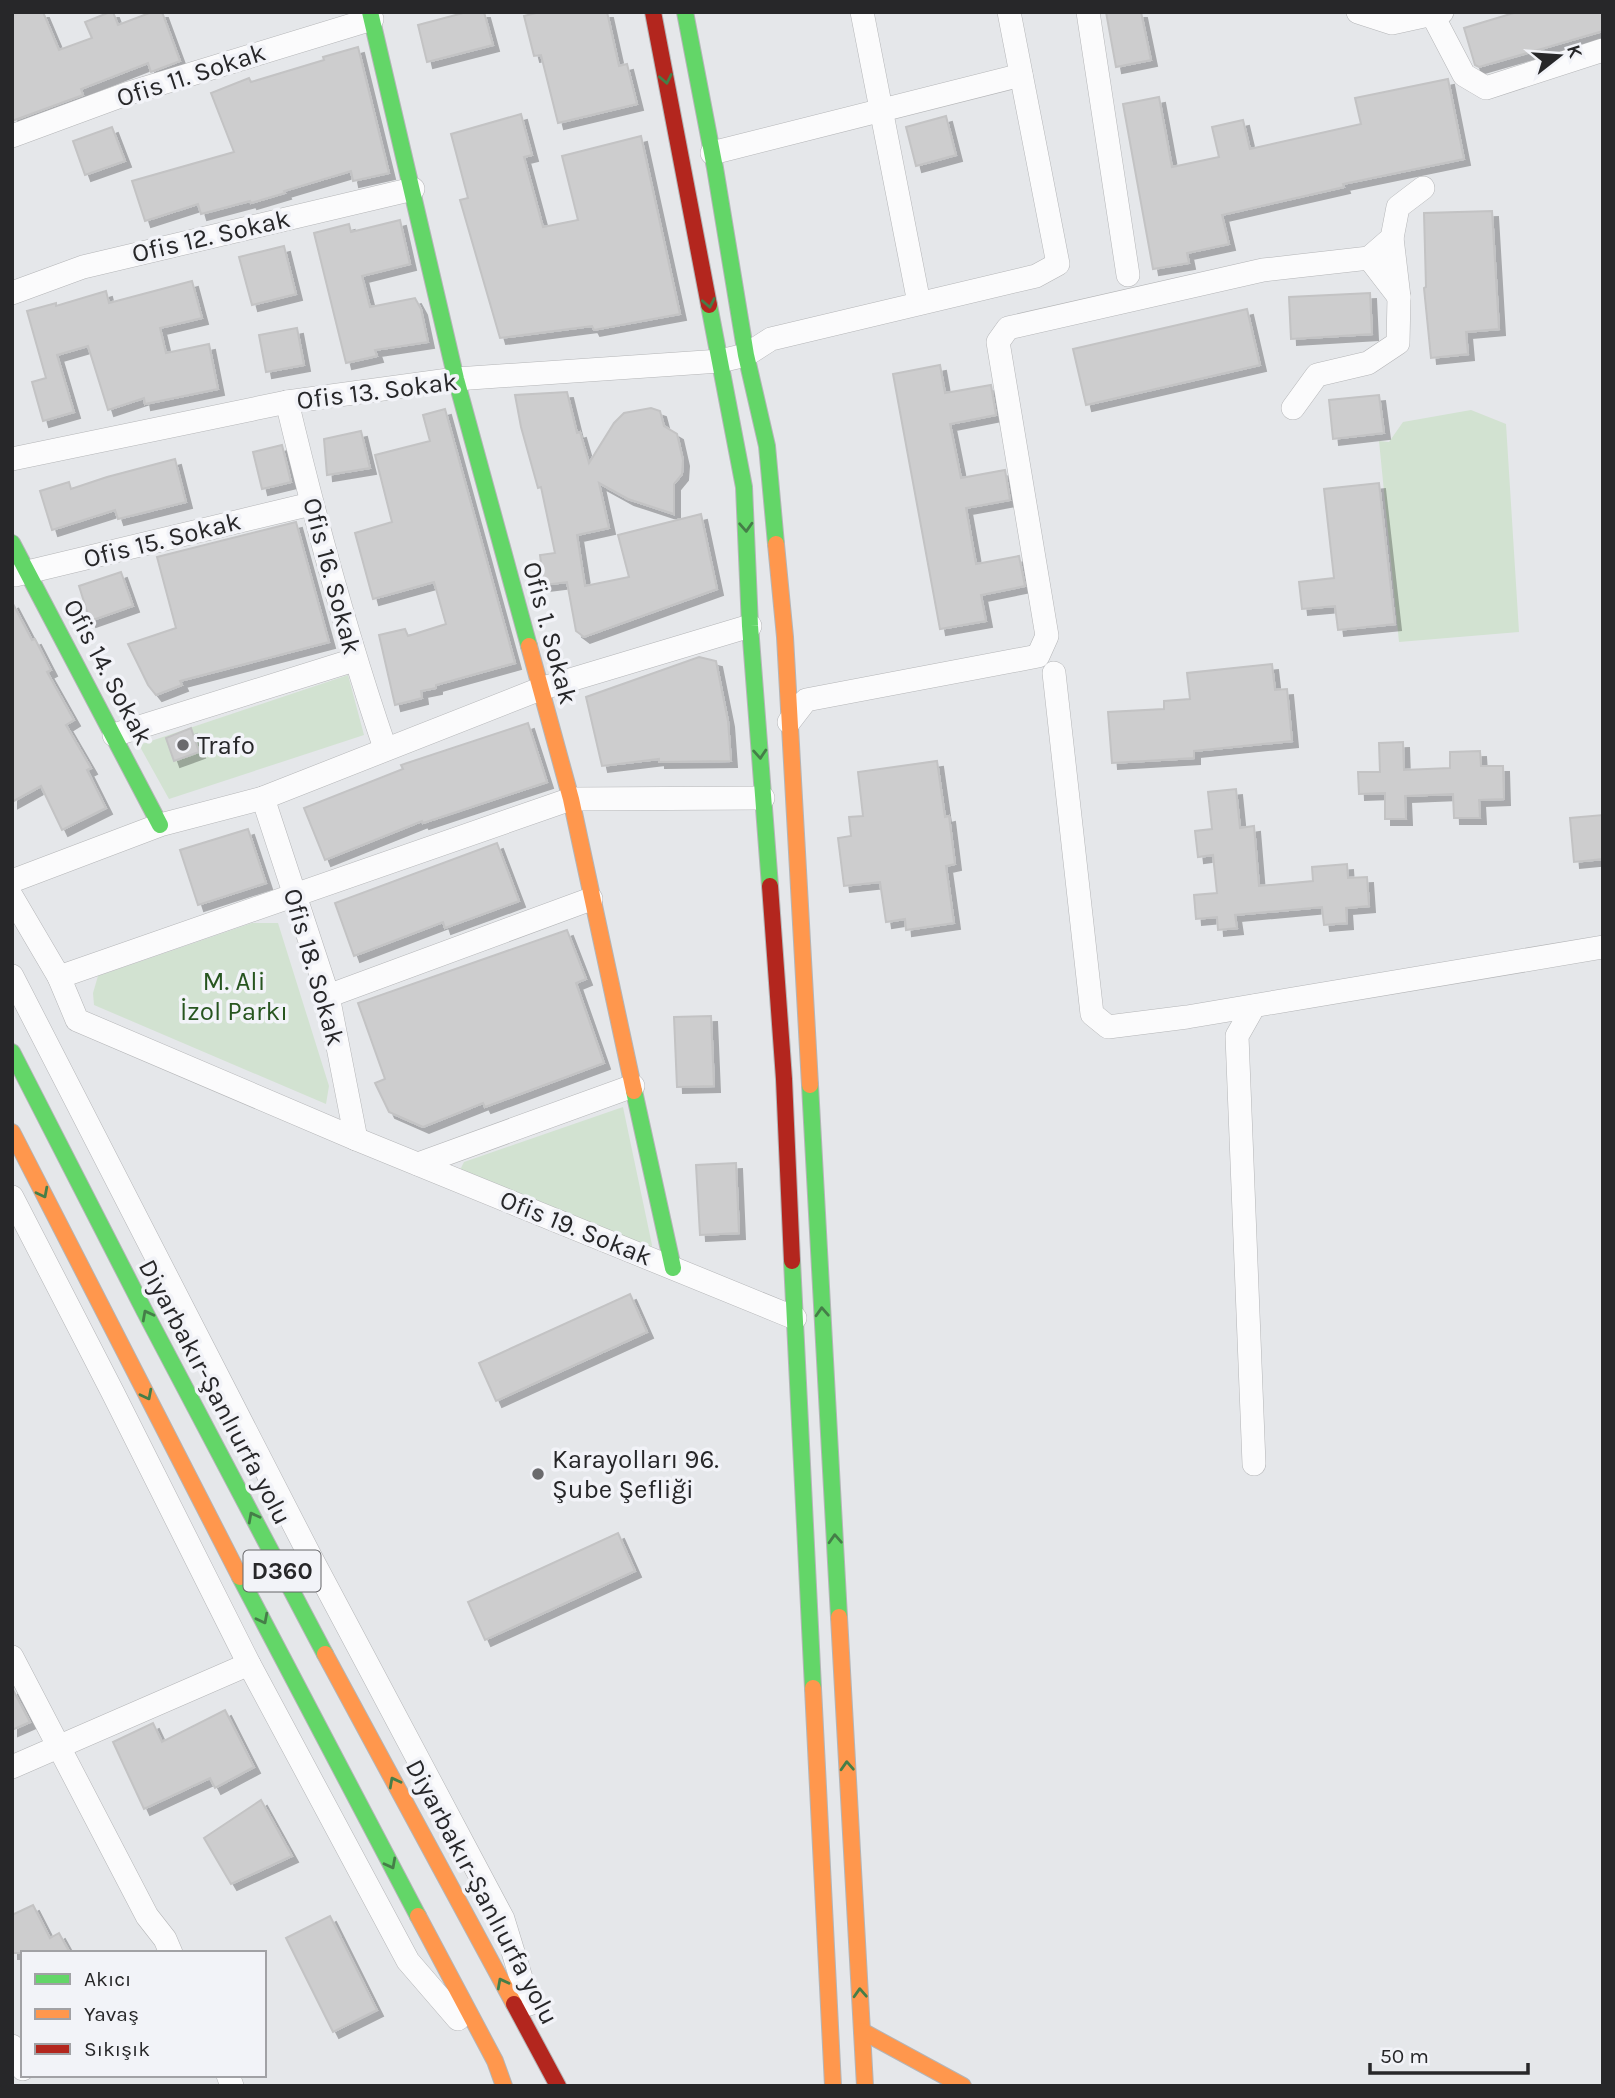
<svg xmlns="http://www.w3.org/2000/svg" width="1615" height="2098" font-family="Karla,sans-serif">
  <defs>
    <filter id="shadow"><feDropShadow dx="6" dy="6" stdDeviation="0" flood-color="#0004"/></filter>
  </defs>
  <rect width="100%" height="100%" fill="#e5e7ea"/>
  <!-- green -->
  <g fill="#d2e2d1">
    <polygon points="1471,410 1506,424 1519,632 1399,642 1379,441 1389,442 1403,422"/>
    <polygon points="348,675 364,735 169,799 139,745"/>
    <polygon points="252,923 278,923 329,1086 326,1104 94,1005 93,993 98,976"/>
    <polygon points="623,1107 652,1245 649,1253 458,1174 464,1162"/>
  </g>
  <!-- building -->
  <g fill="#cdcdce" stroke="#c3c3c4" stroke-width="2" filter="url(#shadow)">
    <polygon points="12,12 43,12 59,50 92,38 85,22 110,12 113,12 118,25 152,12 162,12 180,61 151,72 148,63 81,89 83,95 12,121"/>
    <polygon points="467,12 484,12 493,45 427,62 418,25"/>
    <polygon points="540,12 607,12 619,66 627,64 637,104 558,123 541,55 534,56 524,16"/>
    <polygon points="1106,12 1141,12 1151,60 1116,67"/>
    <polygon points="1517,12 1603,12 1603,31 1479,67 1475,65 1464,28"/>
    <polygon points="358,47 389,173 353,181 351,171 284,191 285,193 251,203 250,201 201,214 198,204 145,221 132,181 234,152 211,93 249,78 251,82 324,60 323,57"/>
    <polygon points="1448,79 1464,159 1343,184 1344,187 1222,215 1229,244 1187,253 1189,263 1153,269 1123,104 1159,97 1172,167 1219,157 1212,127 1243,120 1250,149 1361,124 1355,98"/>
    <polygon points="521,114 532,155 524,157 543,227 578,220 562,156 641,136 680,314 594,330 592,326 500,338 460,200 468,198 451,134"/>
    <polygon points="946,116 956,155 916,166 906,127"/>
    <polygon points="112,127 125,161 85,175 73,141"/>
    <polygon points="1492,211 1499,329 1466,332 1468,354 1431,358 1424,288 1426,287 1424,213"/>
    <polygon points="400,220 410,264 362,276 370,307 415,298 421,309 428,342 375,350 377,356 346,363 314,233 349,224 351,232"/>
    <polygon points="284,246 296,294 252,305 239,257"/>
    <polygon points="192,281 202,318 160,328 166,353 209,344 218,389 145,404 144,398 108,410 88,346 57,355 74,412 43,421 32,382 46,378 27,311 56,303 56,306 106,291 109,303"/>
    <polygon points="1370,293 1372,334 1291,339 1289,297"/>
    <polygon points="1247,309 1260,365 1086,405 1073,349"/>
    <polygon points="297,328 304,365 266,372 259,335"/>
    <polygon points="940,365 945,393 991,385 996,415 950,424 961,478 1005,470 1010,500 966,508 976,564 1019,556 1025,586 981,595 986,621 940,629 893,374"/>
    <polygon points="567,392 577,433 580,432 589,463 614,423 624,413 651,408 660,411 664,426 677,434 683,460 682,474 674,484 674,514 628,499 599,483 609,528 577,535 585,586 629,577 618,535 701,514 717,589 584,637 576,631 567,582 544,585 540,555 555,553 541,487 538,488 521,427 515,395"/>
    <polygon points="1379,395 1384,433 1333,439 1329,400"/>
    <polygon points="445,409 515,663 436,685 436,688 421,691 422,698 395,705 379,635 405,629 408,636 446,624 434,582 373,599 355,533 392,522 375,455 430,441 423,415"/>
    <polygon points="361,431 370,468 327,475 324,439"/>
    <polygon points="282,445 291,482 262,489 253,452"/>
    <polygon points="175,459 186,502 118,519 115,510 52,530 40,491 69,482 71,489 107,477"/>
    <polygon points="1379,483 1395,624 1338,630 1335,606 1302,609 1299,582 1334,578 1324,489"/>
    <polygon points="296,522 329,642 180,681 182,685 156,695 148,685 128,644 176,628 157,557"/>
    <polygon points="121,572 133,606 90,621 79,586"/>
    <polygon points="12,602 32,640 35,639 51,670 47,672 74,720 66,725 91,768 87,770 106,808 62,830 41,786 12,802"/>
    <polygon points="699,657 716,661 728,721 731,761 659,762 659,759 602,766 586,697"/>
    <polygon points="1272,664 1275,690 1287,689 1292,741 1194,751 1194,758 1112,763 1108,712 1164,709 1164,701 1190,699 1187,673"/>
    <polygon points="528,723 547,782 423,823 422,821 325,860 304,808 403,769 401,765"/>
    <polygon points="191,728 199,752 174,761 166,738"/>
    <polygon points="1403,742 1404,770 1450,768 1450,752 1480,751 1481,766 1503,766 1504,799 1479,800 1480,818 1454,818 1453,794 1405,796 1406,819 1385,819 1385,793 1359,794 1358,772 1380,772 1379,743"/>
    <polygon points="937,761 945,817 949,816 955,864 946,866 954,923 906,930 905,919 886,922 880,882 844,886 838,838 851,836 849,817 863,816 858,772"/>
    <polygon points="1236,789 1240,828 1254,826 1259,886 1313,881 1312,867 1347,864 1348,878 1367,877 1369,906 1346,908 1347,923 1324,925 1322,907 1235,915 1237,928 1218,930 1217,917 1196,919 1194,895 1217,893 1213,855 1198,857 1195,831 1212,829 1208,792"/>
    <polygon points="1603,815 1603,859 1574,862 1570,818"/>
    <polygon points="248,829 266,883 198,905 180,850"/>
    <polygon points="497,843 519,901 445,928 443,922 354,956 335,903"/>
    <polygon points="567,930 586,979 576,983 604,1063 485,1107 483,1103 423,1127 389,1112 375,1083 385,1079 358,1003"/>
    <polygon points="711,1016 714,1086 677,1087 674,1017"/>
    <polygon points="736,1163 739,1233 700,1235 696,1165"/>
    <polygon points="630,1294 647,1332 496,1401 479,1363"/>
    <polygon points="618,1533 635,1571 485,1640 468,1602"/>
    <polygon points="12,1688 30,1722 12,1730"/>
    <polygon points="225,1710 254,1767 215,1788 210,1778 144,1809 113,1742 153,1723 162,1742"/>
    <polygon points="261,1800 292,1856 231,1884 204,1838"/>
    <polygon points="33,1905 50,1938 59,1933 70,1953 12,1953 12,1915"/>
    <polygon points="330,1916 377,2010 333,2032 286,1938"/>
  </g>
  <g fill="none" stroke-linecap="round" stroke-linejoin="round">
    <!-- street casing -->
    <g stroke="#b4b5b7" stroke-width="24">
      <g id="street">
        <polyline points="862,12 919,303"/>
        <polyline points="1088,12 1128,275"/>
        <polyline points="1358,12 1392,23 1442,12"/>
        <polyline points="1432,14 1464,75 1486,88 1603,50"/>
        <polyline points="12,136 126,94 372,19"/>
        <polyline points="712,153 1021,75"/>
        <polyline points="1369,258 1399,297 1392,238"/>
        <polyline points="12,293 83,267 413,189"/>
        <path d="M287,402C315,519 346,635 385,748"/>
        <polyline points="1293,408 1317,375 1368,363 1398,343 1399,297"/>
        <polyline points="12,459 287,402 456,379 720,361 746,355 771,339 1036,276 1058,264 1009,12"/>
        <polyline points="15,575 311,504"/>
        <polyline points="1054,673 1092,1014 1108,1027 1187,1017 1603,947"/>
        <polyline points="789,722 806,700 1038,656 1047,636 998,342 1008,328 1263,270 1369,258 1392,238 1398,207 1423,188"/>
        <polyline points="114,735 354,660"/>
        <polyline points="263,798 328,996 356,1139"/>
        <polyline points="12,881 160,825 263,798 540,689 750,626"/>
        <polyline points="12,897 59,977 77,1020 356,1139 795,1318"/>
        <polyline points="12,976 308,1552 503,1919 529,2004"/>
        <polyline points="59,977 571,799 763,798"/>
        <polyline points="328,996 591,899"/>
        <polyline points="1254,1006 1237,1036 1254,1464"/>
        <polyline points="418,1164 633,1086"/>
        <polyline points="12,1197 113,1393 249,1664 408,1961 458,2019"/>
        <polyline points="12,1657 147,1916 165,1939 171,1953"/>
        <polyline points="12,1767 249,1664"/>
        <polyline points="12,2046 23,2069"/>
        <polyline points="228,2075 232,2086"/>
      </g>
    </g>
    <!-- fast casing -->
    <g stroke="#b4b5b7" stroke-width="18">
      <g id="fast">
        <polyline points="370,12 456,379 529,646"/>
        <polyline points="685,12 715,168 746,355 767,446 776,544"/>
        <polyline points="709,305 744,487 750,626 770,886"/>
        <polyline points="12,543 160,825"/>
        <polyline points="12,1052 145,1312 325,1654"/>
        <polyline points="810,1085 839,1617"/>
        <polyline points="634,1091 673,1268"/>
        <polyline points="792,1261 813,1688"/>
        <polyline points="240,1577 418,1916"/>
      </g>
    </g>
    <!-- slow casing -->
    <g stroke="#b4b5b7" stroke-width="18">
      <g id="slow">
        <polyline points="776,544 785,637 810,1085"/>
        <polyline points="529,646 571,799 634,1091"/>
        <polyline points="12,1132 240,1577"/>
        <polyline points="839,1617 865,2086"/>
        <polyline points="325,1654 514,2004"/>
        <polyline points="813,1688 833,2086"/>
        <polyline points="418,1916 495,2061 504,2086"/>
        <polyline points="862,2031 963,2086"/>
      </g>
    </g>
    <!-- jam casing -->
    <g stroke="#b4b5b7" stroke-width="18">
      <g id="jam">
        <polyline points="653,12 709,305"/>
        <polyline points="770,886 784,1079 792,1261"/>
        <polyline points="514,2004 558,2086"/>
      </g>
    </g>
    <!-- street -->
    <use href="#street" stroke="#fbfbfc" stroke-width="23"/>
    <!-- fast -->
    <use href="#fast" stroke="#63d668" stroke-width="16"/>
    <!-- slow -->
    <use href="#slow" stroke="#ff974d" stroke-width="16"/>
    <!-- jam -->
    <use href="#jam" stroke="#b3261e" stroke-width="16"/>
  </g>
  <!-- one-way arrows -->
  <defs><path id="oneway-chevron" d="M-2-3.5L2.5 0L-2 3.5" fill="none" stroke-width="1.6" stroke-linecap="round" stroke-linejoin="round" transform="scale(1.75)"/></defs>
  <g stroke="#457e48">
    <use href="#oneway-chevron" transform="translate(666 79) rotate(79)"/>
    <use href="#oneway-chevron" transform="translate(709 303) rotate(79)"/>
    <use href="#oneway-chevron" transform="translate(746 527) rotate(87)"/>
    <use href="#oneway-chevron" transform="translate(760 754) rotate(86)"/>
    <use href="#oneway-chevron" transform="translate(43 1193) rotate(63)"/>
    <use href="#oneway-chevron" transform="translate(822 1312) rotate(-93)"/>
    <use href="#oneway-chevron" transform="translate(147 1315) rotate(-118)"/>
    <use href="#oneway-chevron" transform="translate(147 1395) rotate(63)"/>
    <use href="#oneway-chevron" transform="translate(253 1517) rotate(-118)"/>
    <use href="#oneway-chevron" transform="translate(835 1539) rotate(-93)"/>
    <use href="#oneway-chevron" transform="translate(263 1619) rotate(63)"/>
    <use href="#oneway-chevron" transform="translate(847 1766) rotate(-93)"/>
    <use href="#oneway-chevron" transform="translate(394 1782) rotate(-118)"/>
    <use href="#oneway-chevron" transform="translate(391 1864) rotate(62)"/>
    <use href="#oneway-chevron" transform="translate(502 1983) rotate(-118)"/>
    <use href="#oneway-chevron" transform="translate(860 1993) rotate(-93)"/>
  </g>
  <!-- markers -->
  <g fill="#6a6a6d" stroke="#f2f3f8" stroke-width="2.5">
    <circle cx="183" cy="745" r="7"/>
    <circle cx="538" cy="1474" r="7"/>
  </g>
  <g text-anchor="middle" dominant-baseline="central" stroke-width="7" stroke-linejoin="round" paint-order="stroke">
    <!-- shield labels -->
    <rect fill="#f2f3f8" stroke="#646467" stroke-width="2" x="243.5" y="1550.5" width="77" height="41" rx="5"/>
    <g font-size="24" font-weight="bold" fill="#272729">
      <text x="282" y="1571">D360</text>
    </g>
    <!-- street labels -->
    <g font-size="26" fill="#272729" stroke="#f2f3f8">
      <text transform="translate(191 75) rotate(-18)">Ofis 11. Sokak</text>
      <text transform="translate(211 236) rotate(-13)">Ofis 12. Sokak</text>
      <text transform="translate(377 391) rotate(-7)">Ofis 13. Sokak</text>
      <text transform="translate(162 540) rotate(-14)">Ofis 15. Sokak</text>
      <text transform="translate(332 576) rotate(75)">Ofis 16. Sokak</text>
      <text transform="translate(550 633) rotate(75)">Ofis 1. Sokak</text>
      <text transform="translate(108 672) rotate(62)">Ofis 14. Sokak</text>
      <text transform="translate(314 967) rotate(74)">Ofis 18. Sokak</text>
      <text transform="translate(576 1228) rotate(22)">Ofis 19. Sokak</text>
      <text transform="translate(215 1392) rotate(62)">Diyarbakır-Şanlıurfa yolu</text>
      <text transform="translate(482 1892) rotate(62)">Diyarbakır-Şanlıurfa yolu</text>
    </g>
    <!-- poi labels -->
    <g font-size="26" fill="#272729" stroke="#f2f3f8" text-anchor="start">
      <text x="197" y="745">Trafo</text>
      <text x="552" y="1459">Karayolları 96.<tspan x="552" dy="30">Şube Şefliği</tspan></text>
    </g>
    <!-- park labels -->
    <g font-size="26" fill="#27551f" stroke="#f2f3f8">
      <text x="234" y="981">M. Ali<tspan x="234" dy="30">İzol Parkı</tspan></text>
    </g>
  </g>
  <!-- border -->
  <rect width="1615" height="2098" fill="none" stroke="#272729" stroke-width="28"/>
  <!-- legend -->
  <rect x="21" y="1951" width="245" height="126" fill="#f2f3f8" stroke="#a1a1a5" stroke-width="2"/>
  <rect x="35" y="1974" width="35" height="10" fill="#63d668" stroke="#a1a1a5" stroke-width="2"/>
  <text x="84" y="1986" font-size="21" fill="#272729">Akıcı</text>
  <rect x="35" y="2009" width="35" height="10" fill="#ff974d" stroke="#a1a1a5" stroke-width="2"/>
  <text x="84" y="2021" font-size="21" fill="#272729">Yavaş</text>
  <rect x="35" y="2044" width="35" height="10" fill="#b3261e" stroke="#a1a1a5" stroke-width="2"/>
  <text x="84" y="2056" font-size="21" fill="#272729">Sıkışık</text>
  <!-- north arrow -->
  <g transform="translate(1559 56) rotate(73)" stroke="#f2f3f8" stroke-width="5" paint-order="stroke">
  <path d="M0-5L12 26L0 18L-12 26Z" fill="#272729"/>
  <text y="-10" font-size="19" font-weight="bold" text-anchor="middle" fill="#272729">K</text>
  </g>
  <!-- scale -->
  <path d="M1370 2063v10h158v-10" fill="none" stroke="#272729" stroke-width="3.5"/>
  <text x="1380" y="2063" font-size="21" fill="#272729" stroke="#f2f3f8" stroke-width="5" paint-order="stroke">50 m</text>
</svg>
